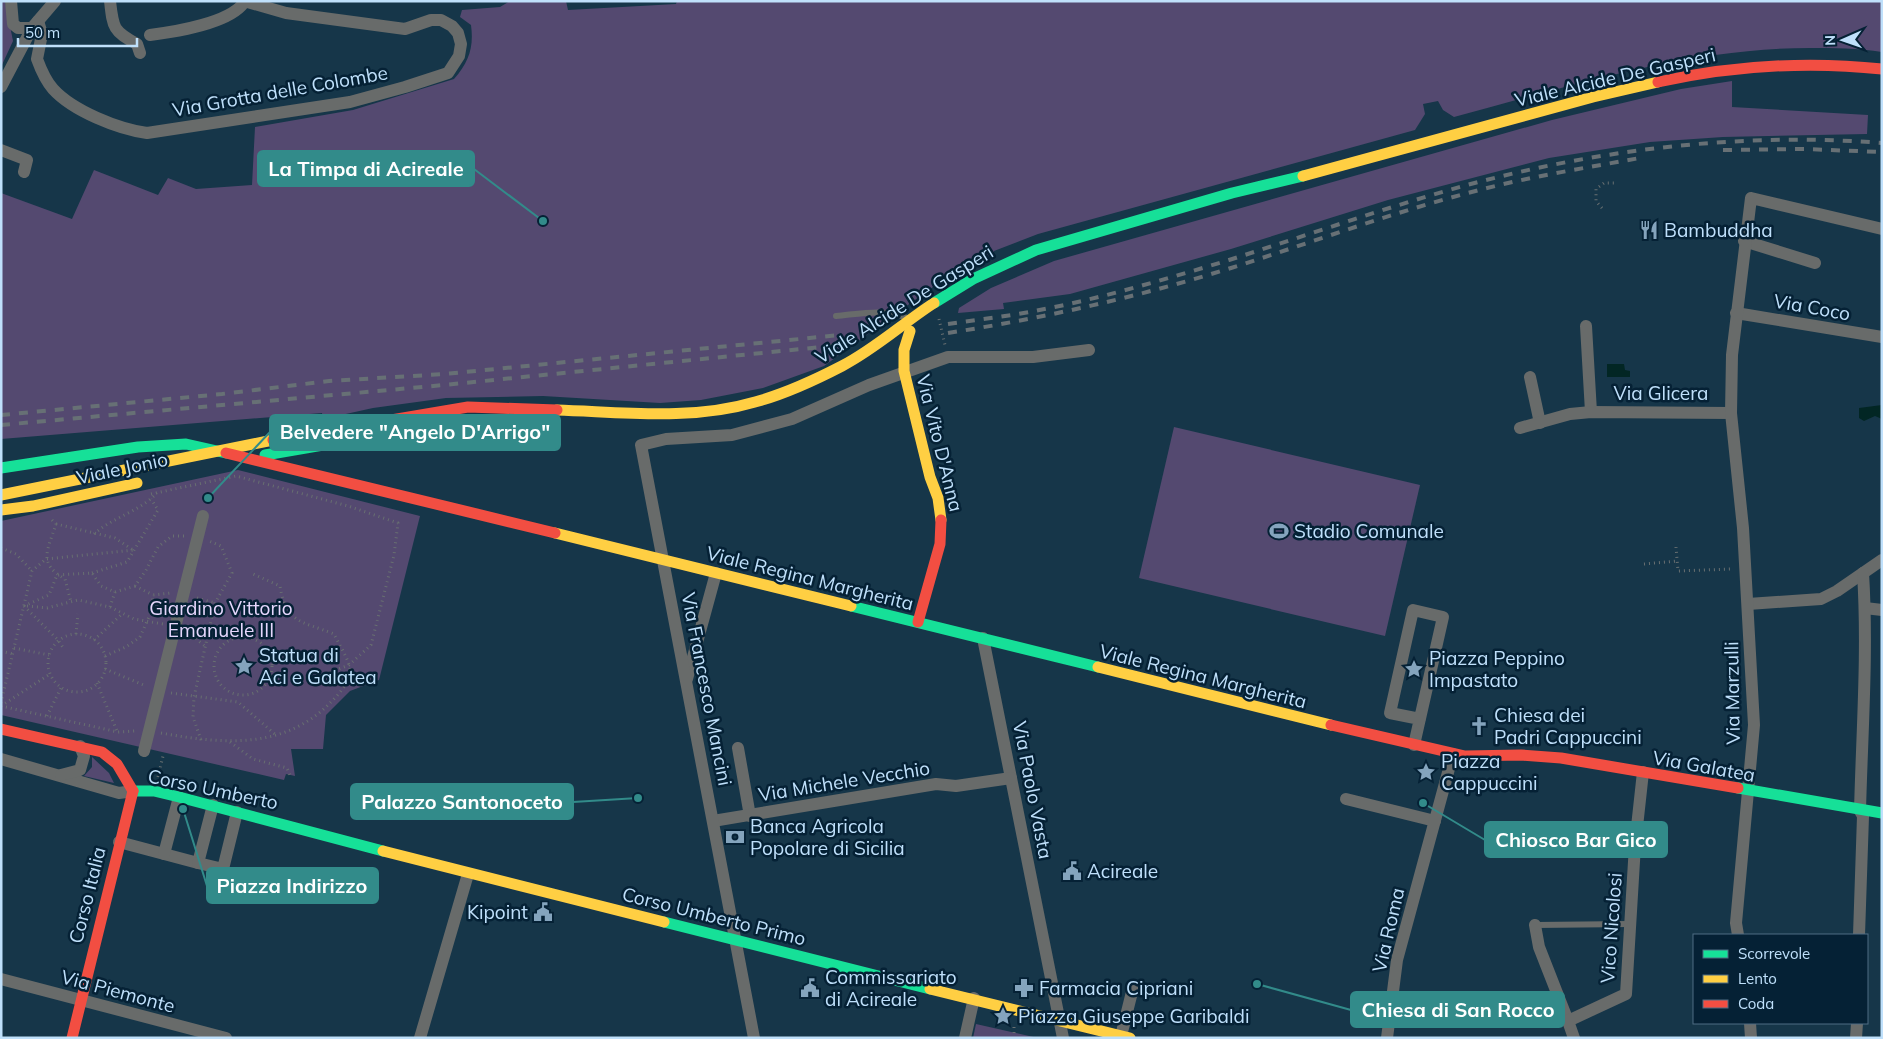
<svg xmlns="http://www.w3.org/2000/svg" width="1883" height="1039" font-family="Mulish,sans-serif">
  <rect width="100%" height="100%" fill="#163649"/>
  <!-- green -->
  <g fill="#544970">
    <polygon points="1,1 5,1 13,41 1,67"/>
    <path d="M510,1H566L568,10L676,4L677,1H1882V52C1859,48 1833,48 1810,48C1689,48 1570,86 1454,117L1443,110L1438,101L1423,104L1425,114L1415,130L1038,234L994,251V254L965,266L941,281L824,366L763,388L701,400L660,403L543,396L446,398L373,408L323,419L322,413L1,439V193L72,219L94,170L158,195L168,178L196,189L252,185L255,127L353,110L454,79C469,62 474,47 471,25L460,17L462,10L500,7Z"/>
    <polygon points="1732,81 1732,107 1868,115 1867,134 1723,137 1650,142 1549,158 1388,200 1231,249 1070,294 1003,303 1004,309 958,313 959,308 991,288 1054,261 1552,120 1681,89"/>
    <polygon points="1174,427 1420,485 1385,636 1139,578"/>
    <polygon points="238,470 420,516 379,680 350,691 326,715 323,749 291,749 295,776 286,774 284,780 1,715 1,521"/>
    <polygon points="92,757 109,773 114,783 84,776 92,767"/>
    <polygon points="976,1024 1038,1038 973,1038"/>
  </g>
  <!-- water -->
  <g fill="#022624">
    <polygon points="1607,364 1624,364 1625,370 1630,371 1630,377 1607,377"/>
    <polygon points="1882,405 1882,419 1875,416 1864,421 1859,418 1859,408"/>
  </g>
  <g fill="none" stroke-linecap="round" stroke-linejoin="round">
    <!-- path -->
    <g stroke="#686f71" stroke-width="3" stroke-dasharray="1 4" stroke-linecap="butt">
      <polyline points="1602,208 1596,201 1596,189 1604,183 1615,183"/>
      <polyline points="939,319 945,345"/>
      <polyline points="151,494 236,476 348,506 398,523 394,555 371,645 349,665 321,676 292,679 270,676"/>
      <path d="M52,520L56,524C48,550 37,563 65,579L71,602"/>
      <polyline points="56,524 115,538 133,550"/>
      <path d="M94,534C113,517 139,512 157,493"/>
      <polyline points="1676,547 1678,571 1732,569"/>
      <polyline points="1,548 16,554 32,571"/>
      <polyline points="1644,564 1677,561"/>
      <polyline points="92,573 127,562 158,510 151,499"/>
      <polyline points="135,586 153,595"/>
      <polyline points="197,598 215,603"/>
      <polyline points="24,606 49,595 57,575 92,573 101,586 115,592 135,586 146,570 158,547 172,536 184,536"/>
      <polyline points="24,606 58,640 64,649"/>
      <polyline points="27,606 47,608 78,600 110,607 134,619 163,624"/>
      <polyline points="110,607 115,592"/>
      <polyline points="188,632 206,647"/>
      <polyline points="76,634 78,614"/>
      <circle cx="77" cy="663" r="29"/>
      <circle cx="243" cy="666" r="29"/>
      <polyline points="94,640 122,614"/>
      <polyline points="14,648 49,655"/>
      <polyline points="1,651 13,654"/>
      <polyline points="105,656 126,647 140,637 152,610 153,595 171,593"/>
      <polyline points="105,669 146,686"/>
      <polyline points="97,683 117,731"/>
      <polyline points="171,693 238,702 277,736"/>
      <polyline points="1,703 32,571 46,559 134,550"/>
      <polyline points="1,706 118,732 135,731"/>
      <polyline points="1,706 50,674"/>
      <polyline points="47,716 61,688"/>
      <path d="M161,733C221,744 283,750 329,704C337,696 349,684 350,672C350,660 339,645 334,634C302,621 286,624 280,586L253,574"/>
      <polyline points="201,740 193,717 194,697 215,603 232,573 221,546 209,541"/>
      <polyline points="230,742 253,759 287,768 290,775"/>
      <polyline points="158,777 163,756"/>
      <polyline points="1014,1038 1014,1024"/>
    </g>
    <!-- lane -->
    <g stroke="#686b6a" stroke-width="6">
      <path d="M836,316C859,314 885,308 907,318"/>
      <polyline points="1535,925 1630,924"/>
    </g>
    <!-- street -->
    <g stroke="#686b6a" stroke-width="12">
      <polyline points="11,1 13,24 18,28 32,28"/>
      <path d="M110,1C113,28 113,31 137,44L140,53"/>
      <path d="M38,21L42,34L37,59C41,70 46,81 53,89C73,111 118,129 147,133L350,102L405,87L448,73L459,56L461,44L458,33L452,26L441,20H431L405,29L286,13L244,1"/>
      <path d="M150,35C174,32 232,23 245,1"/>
      <polyline points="1,87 32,28 55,1"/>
      <polyline points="1,150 27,160 24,172"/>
      <polyline points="1744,241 1815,263"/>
      <polyline points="1736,313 1882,337"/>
      <polyline points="1586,326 1591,412"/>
      <polyline points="1530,377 1540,423"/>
      <polyline points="1520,428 1570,414 1591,412 1731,413"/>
      <polyline points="1748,604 1821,599 1837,591 1882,560"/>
      <polyline points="1865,608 1882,610"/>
      <polyline points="983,638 1063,1038"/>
      <polyline points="687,679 716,573"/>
      <polyline points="1414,745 1443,617 1413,610 1390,713 1420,719"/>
      <polyline points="738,748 750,816"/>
      <polyline points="144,751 203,516"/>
      <polyline points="1,759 119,793 133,791"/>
      <polyline points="61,775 80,770 84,756 80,746"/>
      <polyline points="1346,799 1435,821"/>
      <polyline points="713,821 936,784 956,786 1011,778"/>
      <polyline points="119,842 198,863 213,805"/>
      <polyline points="164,854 179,797"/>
      <polyline points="198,863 223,869 237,812"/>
      <polyline points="1535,925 1539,947 1568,1021"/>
      <polyline points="1738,935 1736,923 1754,725 1743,528 1731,413 1732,355 1751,198 1882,229"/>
      <path d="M1859,935L1863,816L1860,811C1862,731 1868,652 1863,573"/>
      <polyline points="1,979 226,1038"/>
      <polyline points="1750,1023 1751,1038"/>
      <polyline points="1121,1036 1133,988"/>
      <polyline points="420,1038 468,874"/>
      <polyline points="754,1038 641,445 666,439 732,435 792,419 869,385 948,357 1033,357 1089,350"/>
      <polyline points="965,1038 974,998"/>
      <polyline points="1387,1038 1397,960 1453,754"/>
      <polyline points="1574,1038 1568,1021 1626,994 1635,845 1643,772"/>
      <polyline points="1856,1038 1857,1023"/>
    </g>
    <!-- fast -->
    <g stroke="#16e098" stroke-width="11">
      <polyline points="934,303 973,279 1036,250 1232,193 1303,176"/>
      <polyline points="265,455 445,424 511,419"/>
      <polyline points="1,468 138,447 186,444 226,453"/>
      <polyline points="851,606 1098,667"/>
      <polyline points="1738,788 1882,813"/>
      <polyline points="133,791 154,791 179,797 383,851"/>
      <polyline points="664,922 930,989"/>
    </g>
    <!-- slow -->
    <g stroke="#ffcf43" stroke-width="11">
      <polyline points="1303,176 1593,97 1658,82"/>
      <polyline points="910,331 904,350 904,371 930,477 938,498 941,520"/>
      <path d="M557,410C622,412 691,421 755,402C785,394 815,380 842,366C875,349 903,323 934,303"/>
      <polyline points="1,495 273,440"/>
      <polyline points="1,510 33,506 137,483"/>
      <polyline points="555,533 851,606"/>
      <polyline points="1098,667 1331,725"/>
      <polyline points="383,851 664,922"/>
      <polyline points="930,989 1130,1038"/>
    </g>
    <!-- jam -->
    <g stroke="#f24e42" stroke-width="11">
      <path d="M1658,82C1731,66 1807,61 1882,69"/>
      <polyline points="273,440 468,407 557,410"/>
      <polyline points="226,453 555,533"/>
      <polyline points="918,622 940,544 941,520"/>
      <polyline points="1331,725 1465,756 1521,755 1561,758 1738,788"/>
      <polyline points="1,729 102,752 117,764 133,791"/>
      <polyline points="72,1038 133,791"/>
    </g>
    <!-- rail -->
    <g stroke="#677075" stroke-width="4" stroke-dasharray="9 9" stroke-linecap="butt">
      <polyline points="1723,150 1804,149 1882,152"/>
      <path d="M948,324C975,320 1002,317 1029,312C1096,300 1163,280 1229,260C1308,235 1387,207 1467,185C1601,149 1743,132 1882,143"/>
      <path d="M948,333C1044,318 1138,297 1231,268C1310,243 1388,214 1468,193C1526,177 1586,168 1645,157"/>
      <polyline points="1,415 222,394 329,381 445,374 840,335"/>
      <polyline points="1,425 444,385 841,345"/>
    </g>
  </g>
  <!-- icons -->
  <defs>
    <g id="restaurant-bare" transform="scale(1.5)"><path d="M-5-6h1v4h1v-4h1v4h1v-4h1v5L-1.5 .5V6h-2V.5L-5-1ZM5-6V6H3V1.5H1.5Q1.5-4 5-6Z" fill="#84a4bd" stroke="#052135" stroke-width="2.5" paint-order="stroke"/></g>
    <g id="stadium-bare" transform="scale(1.5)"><path d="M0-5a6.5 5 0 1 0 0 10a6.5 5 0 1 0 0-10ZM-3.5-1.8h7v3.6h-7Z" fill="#84a4bd" stroke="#052135" stroke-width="2.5" paint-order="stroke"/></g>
    <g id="sight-bare" transform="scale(1.5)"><path d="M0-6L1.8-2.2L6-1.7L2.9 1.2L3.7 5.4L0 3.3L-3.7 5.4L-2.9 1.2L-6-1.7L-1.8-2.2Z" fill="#84a4bd" stroke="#052135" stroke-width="2.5" paint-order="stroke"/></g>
    <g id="church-bare" transform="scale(1.5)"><path d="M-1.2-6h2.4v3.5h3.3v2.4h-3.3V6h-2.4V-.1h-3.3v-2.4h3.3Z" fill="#84a4bd" stroke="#052135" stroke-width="2.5" paint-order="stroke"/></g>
    <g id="bank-bare" transform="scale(1.5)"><path d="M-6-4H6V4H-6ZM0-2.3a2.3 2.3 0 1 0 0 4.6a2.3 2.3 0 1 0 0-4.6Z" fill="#84a4bd" stroke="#052135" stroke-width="2.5" paint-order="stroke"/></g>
    <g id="civic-bare" transform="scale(1.5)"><path d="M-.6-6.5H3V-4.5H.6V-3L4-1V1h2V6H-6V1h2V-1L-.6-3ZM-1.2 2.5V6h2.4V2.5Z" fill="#84a4bd" stroke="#052135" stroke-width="2.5" paint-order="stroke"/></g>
    <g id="pharmacy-bare" transform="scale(1.5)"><path d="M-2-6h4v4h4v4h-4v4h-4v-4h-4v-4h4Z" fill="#84a4bd" stroke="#052135" stroke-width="2.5" paint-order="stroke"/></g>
  </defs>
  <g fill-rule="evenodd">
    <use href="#restaurant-bare" x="1649" y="230"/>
    <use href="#stadium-bare" x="1279" y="531"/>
    <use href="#sight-bare" x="244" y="666"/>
    <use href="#sight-bare" x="1414" y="669"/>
    <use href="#church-bare" x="1479" y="726"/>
    <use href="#sight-bare" x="1426" y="772"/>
    <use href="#bank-bare" x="735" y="837"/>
    <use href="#civic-bare" x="1072" y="871"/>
    <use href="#civic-bare" x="543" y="912"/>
    <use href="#civic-bare" x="810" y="988"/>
    <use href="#pharmacy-bare" x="1024" y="988"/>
    <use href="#sight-bare" x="1003" y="1016"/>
  </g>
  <g text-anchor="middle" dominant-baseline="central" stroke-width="5" stroke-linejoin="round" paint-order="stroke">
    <!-- street labels -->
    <g font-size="19" fill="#bfe0fb" stroke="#052135">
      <text transform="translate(1615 77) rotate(-13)">Viale Alcide De Gasperi</text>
      <text transform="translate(280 91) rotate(-10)">Via Grotta delle Colombe</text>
      <text transform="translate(904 304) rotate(-32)">Viale Alcide De Gasperi</text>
      <text transform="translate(1812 307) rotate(10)">Via Coco</text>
      <text x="1661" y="393">Via Glicera</text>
      <text transform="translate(940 443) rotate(76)">Via Vito D'Anna</text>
      <text transform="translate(122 468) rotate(-12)">Viale Jonio</text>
      <text transform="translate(810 578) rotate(14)">Viale Regina Margherita</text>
      <text transform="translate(1203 676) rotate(14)">Viale Regina Margherita</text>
      <text transform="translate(707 689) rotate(79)">Via Francesco Mancini</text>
      <text transform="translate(1732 693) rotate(-91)">Via Marzulli</text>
      <text transform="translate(1704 766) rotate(10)">Via Galatea</text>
      <text transform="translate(844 781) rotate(-9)">Via Michele Vecchio</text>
      <text transform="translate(213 789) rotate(12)">Corso Umberto</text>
      <text transform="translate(1033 790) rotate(79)">Via Paolo Vasta</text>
      <text transform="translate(87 895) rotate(-76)">Corso Italia</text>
      <text transform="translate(714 916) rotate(14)">Corso Umberto Primo</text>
      <text transform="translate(1611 928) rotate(-86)">Vico Nicolosi</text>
      <text transform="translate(1388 930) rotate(-77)">Via Roma</text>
      <text transform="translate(118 991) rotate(15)">Via Piemonte</text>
    </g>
    <!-- poi labels -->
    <g font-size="19" fill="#bfe0fb" stroke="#052135" text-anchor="start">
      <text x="1664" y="230">Bambuddha</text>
      <text x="1294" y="531">Stadio Comunale</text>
      <text x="259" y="655">Statua di<tspan x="259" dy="22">Aci e Galatea</tspan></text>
      <text x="1429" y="658">Piazza Peppino<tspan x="1429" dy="22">Impastato</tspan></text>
      <text x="1494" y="715">Chiesa dei<tspan x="1494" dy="22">Padri Cappuccini</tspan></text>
      <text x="1441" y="761">Piazza<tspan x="1441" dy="22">Cappuccini</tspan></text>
      <text x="750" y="826">Banca Agricola<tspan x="750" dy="22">Popolare di Sicilia</tspan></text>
      <text x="1087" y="871">Acireale</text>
      <text x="528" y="912" text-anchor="end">Kipoint</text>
      <text x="825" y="977">Commissariato<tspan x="825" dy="22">di Acireale</tspan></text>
      <text x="1039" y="988">Farmacia Cipriani</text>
      <text x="1018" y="1016">Piazza Giuseppe Garibaldi</text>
    </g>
    <!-- park labels -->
    <g font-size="19" fill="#e6d7fd" stroke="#052135">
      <text x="221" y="608">Giardino Vittorio<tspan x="221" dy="22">Emanuele III</tspan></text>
    </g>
  </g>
  <!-- callouts -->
  <path fill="none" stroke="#328b8a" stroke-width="2" d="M543 221L474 169M208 498L270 432M638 798L573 802M1423 803L1485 840M183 809L207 886M1257 984L1351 1010"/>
  <g fill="#328b8a" stroke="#052135" stroke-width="2">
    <circle cx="543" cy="221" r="5"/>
    <circle cx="208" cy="498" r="5"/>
    <circle cx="638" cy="798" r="5"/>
    <circle cx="1423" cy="803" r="5"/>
    <circle cx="183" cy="809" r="5"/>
    <circle cx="1257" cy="984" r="5"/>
  </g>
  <g fill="#328b8a" stroke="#328b8a" stroke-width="2">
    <rect x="258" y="151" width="216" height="35" rx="5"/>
    <rect x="270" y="415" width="290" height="35" rx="5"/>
    <rect x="351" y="784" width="222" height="35" rx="5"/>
    <rect x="1485" y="822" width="182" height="35" rx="5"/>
    <rect x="207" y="868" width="171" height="35" rx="5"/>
    <rect x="1351" y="992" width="213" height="35" rx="5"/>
  </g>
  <g font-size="20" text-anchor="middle" font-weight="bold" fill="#fff">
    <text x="366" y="176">La Timpa di Acireale</text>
    <text x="415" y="439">Belvedere "Angelo D'Arrigo"</text>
    <text x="462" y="809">Palazzo Santonoceto</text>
    <text x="1576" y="847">Chiosco Bar Gico</text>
    <text x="292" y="893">Piazza Indirizzo</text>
    <text x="1458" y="1017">Chiesa di San Rocco</text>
  </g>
  <!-- border -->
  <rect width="1883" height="1039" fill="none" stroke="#bfe0fb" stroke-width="5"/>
  <!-- legend -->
  <rect x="1693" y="934" width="175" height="90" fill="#052135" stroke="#4f6d84"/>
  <rect x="1703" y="950" width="25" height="8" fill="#16e098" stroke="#4f6d84"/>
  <text x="1738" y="959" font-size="15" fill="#bfe0fb">Scorrevole</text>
  <rect x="1703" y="975" width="25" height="8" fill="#ffcf43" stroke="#4f6d84"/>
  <text x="1738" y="984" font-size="15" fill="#bfe0fb">Lento</text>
  <rect x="1703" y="1000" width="25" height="8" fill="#f24e42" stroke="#4f6d84"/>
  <text x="1738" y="1009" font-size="15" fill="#bfe0fb">Coda</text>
  <!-- north arrow -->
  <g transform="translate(1843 40) rotate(268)" stroke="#052135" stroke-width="4" paint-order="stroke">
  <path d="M0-4L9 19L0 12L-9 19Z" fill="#bfe0fb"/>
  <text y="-8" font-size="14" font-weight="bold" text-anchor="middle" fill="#bfe0fb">N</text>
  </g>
  <!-- scale -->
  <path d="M18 38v8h119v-8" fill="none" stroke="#bfe0fb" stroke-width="2.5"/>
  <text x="25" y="38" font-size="15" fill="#bfe0fb" stroke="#052135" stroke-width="4" paint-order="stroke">50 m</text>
</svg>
